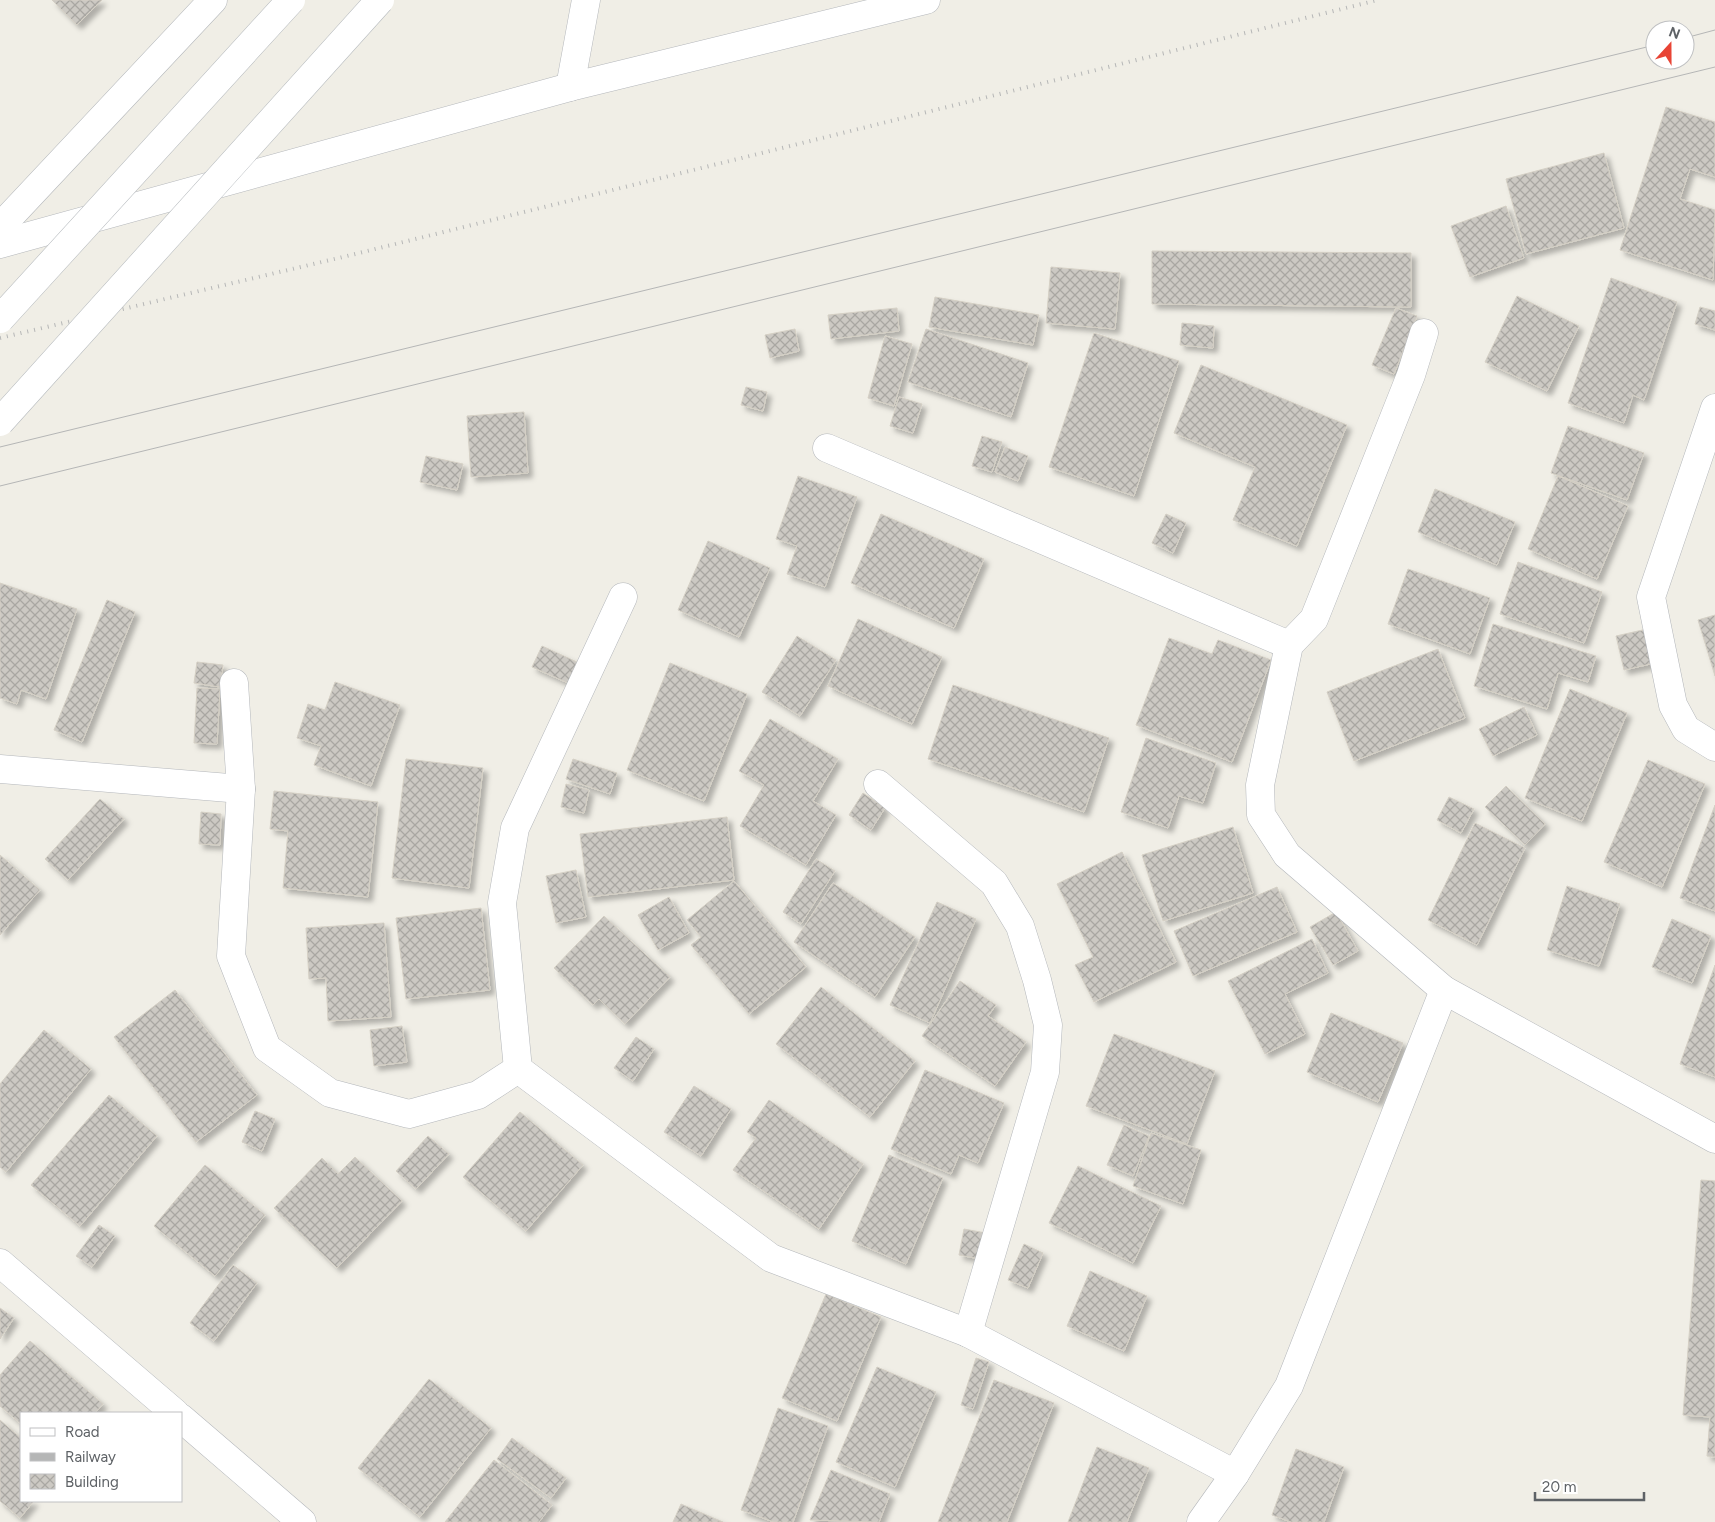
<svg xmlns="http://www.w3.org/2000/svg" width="1715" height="1522" font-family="Figtree,sans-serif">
  <defs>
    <pattern id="building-cross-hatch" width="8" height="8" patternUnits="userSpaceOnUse" patternTransform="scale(1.25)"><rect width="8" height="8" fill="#ccc9c3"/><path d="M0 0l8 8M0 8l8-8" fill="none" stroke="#a9a7a2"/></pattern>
    <filter id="shadow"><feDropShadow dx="4.5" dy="4.5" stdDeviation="2.5" flood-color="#0004"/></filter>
  </defs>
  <rect width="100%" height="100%" fill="#f0eee6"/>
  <!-- building -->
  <g fill="url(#building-cross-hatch)" stroke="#d5d0c5" filter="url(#shadow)">
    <polygon points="52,0 102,0 77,25"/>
    <polygon points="1666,107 1715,122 1715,177 1690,169 1680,199 1715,210 1713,280 1620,250"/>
    <polygon points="1604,153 1624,228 1526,254 1506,179"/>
    <polygon points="1506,206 1524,258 1470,277 1451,226"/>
    <polygon points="1152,251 1411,253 1411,307 1152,304"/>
    <polygon points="1051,267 1120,273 1115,329 1046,323"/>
    <polygon points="1611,278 1677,302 1644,400 1633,395 1624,423 1568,403"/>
    <polygon points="1517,296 1579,326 1547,391 1485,362"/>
    <polygon points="935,297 1039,315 1033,345 929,327"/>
    <polygon points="1700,307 1715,311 1715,330 1695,324"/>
    <polygon points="897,308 899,331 831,339 828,315"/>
    <polygon points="1396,308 1417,316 1394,374 1372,365"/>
    <polygon points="1182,323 1214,326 1213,348 1180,345"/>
    <polygon points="795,329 799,351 770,358 765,335"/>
    <polygon points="926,329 1028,363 1011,417 908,382"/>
    <polygon points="1094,333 1179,361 1134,496 1049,467"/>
    <polygon points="885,336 912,344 894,406 868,398"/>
    <polygon points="1201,365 1347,425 1297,546 1233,520 1255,467 1174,433"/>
    <polygon points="746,387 767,392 763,411 741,405"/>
    <polygon points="899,397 922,404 913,433 890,426"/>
    <polygon points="524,412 528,473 471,477 467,416"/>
    <polygon points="1568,426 1644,453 1627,500 1551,473"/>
    <polygon points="982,436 1002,442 992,472 972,466"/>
    <polygon points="1005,447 1028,456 1018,481 995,472"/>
    <polygon points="426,456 463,464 457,490 420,482"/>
    <polygon points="798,476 857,497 825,587 787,574 797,546 776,539"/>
    <polygon points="1558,476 1628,506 1597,579 1528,549"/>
    <polygon points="1435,489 1515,522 1497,565 1418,532"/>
    <polygon points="881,514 984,559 954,628 851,583"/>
    <polygon points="1166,514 1186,523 1173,553 1152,543"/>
    <polygon points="708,541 770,568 739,637 678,610"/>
    <polygon points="1518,562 1602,592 1584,643 1500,614"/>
    <polygon points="1408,569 1490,598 1470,654 1388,624"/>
    <polygon points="0,583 77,609 46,699 21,690 17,704 0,698"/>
    <polygon points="107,600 135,612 82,742 54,730"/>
    <polygon points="1715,615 1715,676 1698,620"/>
    <polygon points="858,619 942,657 912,724 828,686"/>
    <polygon points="1493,624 1596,656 1588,682 1558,673 1547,709 1474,686"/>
    <polygon points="1647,629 1655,663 1624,670 1616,636"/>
    <polygon points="797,636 836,660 800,716 762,692"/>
    <polygon points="1169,638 1212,654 1218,640 1271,660 1232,762 1136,725"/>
    <polygon points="542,646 577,662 568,683 532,667"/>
    <polygon points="1438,649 1465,718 1354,761 1327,692"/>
    <polygon points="197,662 223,665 220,687 194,683"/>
    <polygon points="670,663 747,694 704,801 627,770"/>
    <polygon points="335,682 400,705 371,786 314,765 321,746 297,738 308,704 325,710"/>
    <polygon points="953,685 1109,738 1084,812 928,759"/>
    <polygon points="197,688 220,689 217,744 194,743"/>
    <polygon points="1570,689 1627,713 1582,821 1525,798"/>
    <polygon points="1524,707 1537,735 1493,756 1479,729"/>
    <polygon points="770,719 838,759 813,801 836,815 806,865 740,826 764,785 739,771"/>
    <polygon points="1146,738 1216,763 1203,803 1179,796 1168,828 1121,812"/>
    <polygon points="406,759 483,768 469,888 392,878"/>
    <polygon points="573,759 617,773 610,794 566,779"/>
    <polygon points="1648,760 1705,784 1662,887 1604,862"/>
    <polygon points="566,784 589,790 584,813 561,807"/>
    <polygon points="1506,786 1545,824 1525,845 1485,807"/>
    <polygon points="274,791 378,802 368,897 283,888 288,831 270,829"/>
    <polygon points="863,793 885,808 871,830 849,815"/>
    <polygon points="1449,797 1474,809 1461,833 1437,820"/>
    <polygon points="100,799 124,819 68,880 45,859"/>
    <polygon points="1715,805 1715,911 1680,898"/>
    <polygon points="201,812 221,814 220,845 199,844"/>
    <polygon points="727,817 734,880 588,897 580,834"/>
    <polygon points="1475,823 1525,848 1477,945 1428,920"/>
    <polygon points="1233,827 1253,893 1163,921 1142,855"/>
    <polygon points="1122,852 1176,962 1094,1002 1075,965 1093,957 1057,884"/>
    <polygon points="0,855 40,890 0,935"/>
    <polygon points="816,859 835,871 801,924 783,912"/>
    <polygon points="576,870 586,917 556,923 546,876"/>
    <polygon points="734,881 806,967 749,1014 691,945 701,937 687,920"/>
    <polygon points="833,883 915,937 875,997 794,942"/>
    <polygon points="1567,886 1620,904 1599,966 1547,950"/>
    <polygon points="1277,887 1297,932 1193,976 1174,931"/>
    <polygon points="669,897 689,933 658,950 638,915"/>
    <polygon points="937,902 976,919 930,1023 890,1005"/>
    <polygon points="481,908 490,990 406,999 396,918"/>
    <polygon points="1336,912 1358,951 1333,965 1310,927"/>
    <polygon points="604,916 670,977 625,1024 599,999 593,1005 554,968"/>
    <polygon points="1672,919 1711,936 1692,983 1652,967"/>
    <polygon points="384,923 391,1017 328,1021 326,978 309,979 306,928"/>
    <polygon points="1312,939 1328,973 1285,994 1305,1034 1265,1054 1228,981"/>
    <polygon points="1715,965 1715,1077 1680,1064"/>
    <polygon points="960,981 996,1005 988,1016 1026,1042 995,1086 922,1036"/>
    <polygon points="821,987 915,1061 870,1117 776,1044"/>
    <polygon points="175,990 257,1095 196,1142 114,1037"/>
    <polygon points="1331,1013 1403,1043 1378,1102 1307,1072"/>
    <polygon points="402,1026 407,1062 374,1066 370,1030"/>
    <polygon points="44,1030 91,1069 6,1172 0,1167 0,1084"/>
    <polygon points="1114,1034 1215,1071 1187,1144 1086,1106"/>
    <polygon points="636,1037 654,1049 633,1081 614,1068"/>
    <polygon points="925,1070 1004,1103 978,1163 959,1155 951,1174 891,1149"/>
    <polygon points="694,1086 731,1109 701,1156 664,1132"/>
    <polygon points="109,1095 157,1136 80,1226 31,1185"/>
    <polygon points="769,1100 863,1164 819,1229 733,1170 756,1138 747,1132"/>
    <polygon points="255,1111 275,1119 262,1151 242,1142"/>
    <polygon points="520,1112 583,1165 526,1231 463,1177"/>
    <polygon points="1124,1125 1149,1136 1133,1176 1107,1165"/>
    <polygon points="1151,1133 1201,1150 1183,1204 1133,1186"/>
    <polygon points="428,1136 449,1154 416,1189 396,1171"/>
    <polygon points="889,1155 943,1178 906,1264 852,1241"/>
    <polygon points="355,1157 402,1201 337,1268 274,1208 322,1158 338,1174"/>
    <polygon points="205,1165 265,1215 215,1276 154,1226"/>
    <polygon points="1078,1166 1161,1206 1133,1263 1049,1223"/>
    <polygon points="1701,1180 1715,1181 1715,1457 1707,1456 1710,1417 1683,1415"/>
    <polygon points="99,1225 115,1236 92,1267 76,1256"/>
    <polygon points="964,1229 986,1233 980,1259 959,1255"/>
    <polygon points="1024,1244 1043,1253 1028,1288 1008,1280"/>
    <polygon points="233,1265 257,1283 214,1341 190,1323"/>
    <polygon points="1090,1271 1147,1296 1124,1351 1067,1326"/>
    <polygon points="826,1294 881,1317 837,1421 782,1398"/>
    <polygon points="0,1308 14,1318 0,1339"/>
    <polygon points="30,1341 103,1404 95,1413 21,1413 21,1424 0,1406 0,1375"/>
    <polygon points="976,1358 989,1362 973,1409 961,1405"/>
    <polygon points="877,1367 936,1392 895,1487 836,1462"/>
    <polygon points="429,1379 491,1428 420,1517 358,1468"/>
    <polygon points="994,1380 1054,1403 1007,1522 938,1522"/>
    <polygon points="778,1408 828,1426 793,1522 774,1522 741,1510"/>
    <polygon points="0,1420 21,1438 21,1501 34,1501 20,1518 0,1501"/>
    <polygon points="512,1438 566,1478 551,1498 497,1459"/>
    <polygon points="1097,1447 1149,1468 1127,1522 1068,1522"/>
    <polygon points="1296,1449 1344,1467 1324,1522 1291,1522 1272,1515"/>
    <polygon points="494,1460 552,1505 539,1522 445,1522"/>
    <polygon points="831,1470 890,1494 879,1522 810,1520"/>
    <polygon points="681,1504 723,1522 673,1522"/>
  </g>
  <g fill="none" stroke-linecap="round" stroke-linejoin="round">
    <!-- street casing -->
    <g stroke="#b4b7bb" stroke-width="29">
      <g id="street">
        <polyline points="586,0 570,87 926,0"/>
        <polyline points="0,227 213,0"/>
        <polyline points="0,244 570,87"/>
        <polyline points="1424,333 1411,375 1314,619 1289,645 1260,785 1261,815 1287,855 1444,990 1715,1139"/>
        <polyline points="1715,408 1651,597 1673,705 1686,729 1715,747"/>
        <polyline points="827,448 1289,645"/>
        <polyline points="623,597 515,828 502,903 518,1069 771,1258 968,1333 1235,1474"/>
        <polyline points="234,683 241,789 231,956 267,1048 330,1093 409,1114 478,1095 518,1069"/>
        <polyline points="0,769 241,789"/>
        <polyline points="878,784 994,883 1020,926 1037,980 1048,1025 1045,1072 968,1333"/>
        <polyline points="0,1263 175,1413"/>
        <polyline points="181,1418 302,1522"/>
        <polyline points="1201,1522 1235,1474 1289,1386 1444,990"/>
      </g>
    </g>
    <!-- street -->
    <use href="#street" stroke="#fff" stroke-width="28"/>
    <!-- tram -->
    <g stroke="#b5b6b6" stroke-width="1">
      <polyline points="1685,38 1715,30"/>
      <polyline points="0,447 1655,45"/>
      <polyline points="0,486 1715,67"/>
    </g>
    <!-- rail -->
    <polyline stroke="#b5b6b6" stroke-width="4" stroke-dasharray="1 6" stroke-linecap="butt" points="0,338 343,257 1378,0"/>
    <!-- secondary-bridge casing -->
    <g stroke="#b5b9bd" stroke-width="29" stroke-linecap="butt">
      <g id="secondary-bridge">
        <polyline points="0,319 291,0"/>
        <polyline points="0,422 380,0"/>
      </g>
    </g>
    <!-- secondary-bridge -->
    <use href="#secondary-bridge" stroke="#fff" stroke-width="28"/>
  </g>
  <!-- legend -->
  <rect x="20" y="1412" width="162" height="90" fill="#ffffff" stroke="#bfc0c2"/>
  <rect x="30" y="1428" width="25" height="8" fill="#ffffff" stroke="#bfc0c2"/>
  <text x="65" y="1437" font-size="15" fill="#5e6266">Road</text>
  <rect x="30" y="1453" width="25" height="8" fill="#b5b6b6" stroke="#bfc0c2"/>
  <text x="65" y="1462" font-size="15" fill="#5e6266">Railway</text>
  <rect x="30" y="1474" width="25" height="15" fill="url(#building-cross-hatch)" stroke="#bfc0c2"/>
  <text x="65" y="1487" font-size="15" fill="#5e6266">Building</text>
  <!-- north arrow -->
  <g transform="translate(1670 45) rotate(21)"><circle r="24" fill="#ffffff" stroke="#bfc0c2"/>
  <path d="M0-4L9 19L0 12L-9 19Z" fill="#e84435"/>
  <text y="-8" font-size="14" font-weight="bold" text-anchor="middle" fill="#5e6266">N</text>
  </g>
  <!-- scale -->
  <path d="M1535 1492v8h109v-8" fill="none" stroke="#5e6266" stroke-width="2.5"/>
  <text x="1542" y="1492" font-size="15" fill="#5e6266" stroke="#ffffff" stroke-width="4" paint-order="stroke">20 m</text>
</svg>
